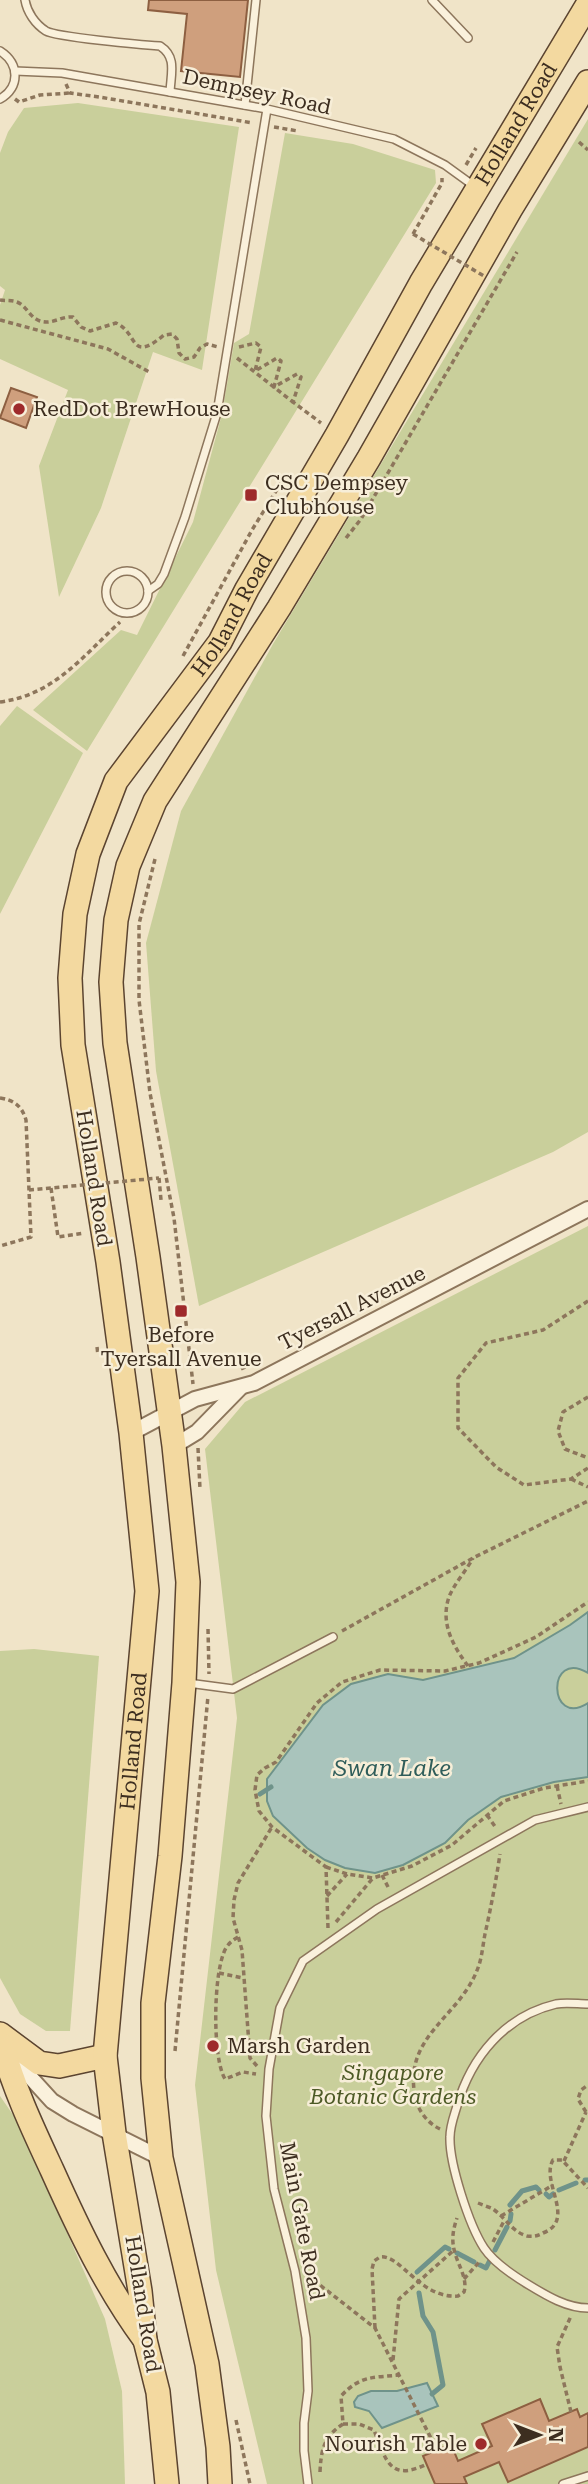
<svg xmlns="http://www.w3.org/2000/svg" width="588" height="2484" font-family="'Roboto Serif',serif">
  <rect width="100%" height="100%" fill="#f0e4c8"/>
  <!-- green -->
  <g fill="#c9cf9b">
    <polygon points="78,103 239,127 202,370 153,352 101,508 59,597 39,466 68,390 0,359 0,305 5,290 0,286 0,153 8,132 24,108"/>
    <polygon points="588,119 588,1132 553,1152 199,1306 156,1071 146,943 181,811 273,644"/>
    <polygon points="285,133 353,144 435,170 436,183 87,751 33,710 121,630 137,635 193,522 222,414 234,343 249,334"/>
    <polygon points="17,706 83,753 0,914 0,726"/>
    <polygon points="588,1226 588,2484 267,2484 216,2270 195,2085 237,1718 205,1449 245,1402"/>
    <polygon points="34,1649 99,1656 70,2031 46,2031 20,2014 0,1978 0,1651"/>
    <polygon points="0,2096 18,2122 105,2319 122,2391 125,2484 0,2484"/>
  </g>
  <!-- water -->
  <g fill="#a9c4bc" stroke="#6f938a" stroke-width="2">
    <path d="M588,1612V1673C546,1648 548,1729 588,1703V1777L554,1782L501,1797L468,1820L445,1843L403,1865L375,1873L345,1868L325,1860L307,1848L273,1816L267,1801V1779L323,1705L351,1684L388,1674L423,1680L514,1658L570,1625Z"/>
    <polygon points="427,2383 438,2406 382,2428 369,2411 355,2407 354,2402 358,2396 371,2391 397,2391"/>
  </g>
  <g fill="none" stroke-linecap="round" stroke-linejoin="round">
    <!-- stream -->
    <g stroke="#6f938a" stroke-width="5">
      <polyline points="260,1794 271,1787"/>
      <polyline points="585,2180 588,2180"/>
      <polyline points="559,2190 576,2183"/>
      <polyline points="546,2194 549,2197 553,2194"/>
      <polyline points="510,2205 522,2191 536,2187 539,2190"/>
      <polyline points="510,2221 511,2214"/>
      <polyline points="495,2250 507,2227"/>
      <polyline points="457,2253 474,2262"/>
      <polyline points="480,2265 486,2268 490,2260"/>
      <polyline points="417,2272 445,2247 449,2249"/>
      <polyline points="419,2293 423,2316 433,2332 443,2385 432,2394"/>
    </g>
  </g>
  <!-- building -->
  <g fill="#cf9f7d" stroke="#8d5f41" stroke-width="2">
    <polygon points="149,0 248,0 240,77 181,71 187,14 148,10"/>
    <polygon points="11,388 37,397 26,428 0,418"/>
    <polygon points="540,2399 549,2421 577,2409 580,2417 588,2413 588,2447 508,2482 499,2462 464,2477 467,2484 435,2484 423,2456 451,2444 458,2461 492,2446 482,2424"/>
  </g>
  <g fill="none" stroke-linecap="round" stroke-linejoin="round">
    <!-- service casing -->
    <g stroke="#8d765c" stroke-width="10">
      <g id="service">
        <path d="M25,0C27,12 35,24 46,31C56,37 143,45 160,46C177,57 171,73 170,92"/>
        <polyline points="432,0 468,38"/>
        <path d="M0,51C20,64 20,87 0,99"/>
        <polyline points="15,71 62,73 170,92 267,109 394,139 445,165 474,186"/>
        <polyline points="245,105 256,0"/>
        <circle cx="127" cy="592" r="21"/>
        <polyline points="148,591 158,584 164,574 185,517 217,413 267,109"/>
        <polyline points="188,1683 233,1689 333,1637"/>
        <path d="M588,2004C578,2004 566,2002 556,2004C505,2016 471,2057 457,2106C454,2116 450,2126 450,2137C449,2163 469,2225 484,2248C494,2263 514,2276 529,2285C547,2296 567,2308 588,2308"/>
        <polyline points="308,2484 304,2451 304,2423 308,2391 306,2338 295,2271 274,2189 266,2116 269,2069 280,2008 303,1961 377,1909 535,1820 588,1807"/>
        <polyline points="563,2484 588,2476"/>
      </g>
    </g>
    <!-- minor casing -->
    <g stroke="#8d765c" stroke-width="18">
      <g id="minor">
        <polyline points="131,1433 195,1399 254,1383 588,1209"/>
        <polyline points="174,1446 197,1432 240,1388"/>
        <polyline points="11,2056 52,2101 73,2114 161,2158"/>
      </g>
    </g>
    <!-- primary casing -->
    <g stroke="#5b4430" stroke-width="26">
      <g id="primary">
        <polyline points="0,2034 39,2063 59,2066 105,2056"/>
        <path d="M2,2045C14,2089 33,2129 52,2170C79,2230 106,2287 145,2340"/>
        <path id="s1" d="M167,2484L158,2392L145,2340L140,2291L114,2133L105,2056L147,1591L131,1433L108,1262L73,1045L70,978L75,914L88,854L116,781L220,642L247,589L337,435L421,283L588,4"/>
        <polyline points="220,2484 218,2447 207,2364 161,2158 153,2078 153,2003 170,1856 184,1683 188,1582 174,1446 148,1257 115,1043 111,982 116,920 128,866 155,801 279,608 369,458 510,210 588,82"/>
      </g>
    </g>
    <!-- path -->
    <g stroke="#8d765c" stroke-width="3.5" stroke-dasharray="5 3.5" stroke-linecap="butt">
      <polyline points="66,84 70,93 99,97 253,123"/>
      <polyline points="15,99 19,102 40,95 70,93"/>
      <polyline points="274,127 298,131"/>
      <polyline points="579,142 588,150"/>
      <polyline points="466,165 476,148"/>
      <polyline points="413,234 442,183 442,178"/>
      <path d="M0,300C6,301 12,300 17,302C27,306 29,317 40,321C52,325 61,316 73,317L81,327L90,331L116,323C139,333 129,364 164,335L172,334L177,339L179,353L185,359L194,357L200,348L207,344L218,347"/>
      <polyline points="0,320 108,349 151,373"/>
      <polyline points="239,347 256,343 261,347 255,371 277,358 281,361 274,387 297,374 301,377 293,402 321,423"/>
      <polyline points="237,358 293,402"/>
      <polyline points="346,538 361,519 517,252"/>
      <polyline points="183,656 252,530 281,483"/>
      <path d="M0,702C54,695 82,657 120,622"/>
      <polyline points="155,859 139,924 139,1000 150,1093 174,1218 193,1384"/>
      <path d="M0,1098C14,1100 22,1106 26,1120L31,1237L0,1246"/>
      <polyline points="159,1178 161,1200"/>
      <polyline points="51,1188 58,1237 84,1233"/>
      <polyline points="588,1301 543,1330 486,1343 458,1378 458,1428 496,1467 524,1485 571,1479 588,1468"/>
      <polyline points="97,1347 98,1355"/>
      <polyline points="241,1369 257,1362"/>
      <polyline points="588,1397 563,1412 558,1431 565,1449 588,1458"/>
      <polyline points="198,1448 200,1489"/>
      <polyline points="571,1479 588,1487"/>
      <polyline points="208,1629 209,1674"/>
      <polyline points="342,1631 473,1558 588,1501"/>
      <path d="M468,1666C453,1646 440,1623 449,1597C454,1584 466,1571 473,1558"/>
      <polyline points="557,1786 561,1804"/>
      <polyline points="487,1815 496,1828"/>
      <polyline points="326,1867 347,1874 373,1878 412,1866 452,1845 504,1801 544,1788 588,1781"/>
      <polyline points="382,1875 389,1889"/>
      <polyline points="327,1896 347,1874"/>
      <polyline points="336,1922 373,1878"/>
      <polyline points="328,1928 326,1867 272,1827 259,1811 255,1790 257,1775 265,1768 276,1762 317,1703 342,1682 380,1670 445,1671 479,1663 536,1637 588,1602"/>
      <path d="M238,1937C233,1940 229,1943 226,1948C213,1970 212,2058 225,2079L243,2072L256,2074"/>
      <polyline points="219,1973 243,1978"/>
      <polyline points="175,2051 208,1696"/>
      <polyline points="257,2066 250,2058 242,1950 233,1918 234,1900 238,1883 272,1827"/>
      <polyline points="586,2112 578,2099 581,2090 588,2085"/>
      <path d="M440,2129C427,2123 417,2109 415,2096C403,2034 462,2017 479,1965C482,1956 483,1944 485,1934C491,1907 496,1881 500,1854"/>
      <polyline points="564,2161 586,2112"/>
      <path d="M478,2203C483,2205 489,2207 493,2209C505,2217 512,2232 527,2236C533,2237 538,2236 543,2233C577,2220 540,2182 553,2160H562L588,2188"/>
      <polyline points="501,2216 553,2185"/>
      <polyline points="493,2242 504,2221"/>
      <polyline points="307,2275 375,2328 437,2450"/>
      <polyline points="464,2279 481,2260"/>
      <path d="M375,2328L372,2269L374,2261L380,2257C401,2254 420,2299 458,2296L464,2292C468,2279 458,2265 455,2253C451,2240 453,2230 457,2218"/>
      <polyline points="393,2360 399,2299 454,2250"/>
      <polyline points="571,2412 560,2367 557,2347 571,2316"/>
      <polyline points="236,2420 250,2484"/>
      <path d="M343,2424H359L374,2430C386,2461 390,2482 427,2464"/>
      <path d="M320,2472C321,2450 324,2436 343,2424L341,2396C361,2375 372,2378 399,2375"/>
    </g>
    <!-- service -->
    <use href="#service" stroke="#faf1dc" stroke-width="7"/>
    <!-- minor -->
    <use href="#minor" stroke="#faf1dc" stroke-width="14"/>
    <!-- primary -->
    <use href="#primary" stroke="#f3d9a0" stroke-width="23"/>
    <!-- path-bridge -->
    <g stroke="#8d765c" stroke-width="3.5" stroke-dasharray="5 3.5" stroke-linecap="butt">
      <polyline points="413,234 484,276"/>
      <polyline points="29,1190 159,1178"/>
    </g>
  </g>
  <!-- markers -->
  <g fill="#9e2a2b" stroke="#f7eed8" stroke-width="2.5">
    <circle cx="19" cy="409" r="7"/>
    <rect x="244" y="488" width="14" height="14" rx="3.5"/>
    <rect x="174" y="1304" width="14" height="14" rx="3.5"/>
    <circle cx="213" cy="2046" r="7"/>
    <circle cx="481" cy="2444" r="7"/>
  </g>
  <g text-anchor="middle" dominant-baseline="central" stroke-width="5" stroke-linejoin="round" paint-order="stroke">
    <!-- street labels -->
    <g font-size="21" fill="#3d2e20" stroke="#f7eed8">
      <text transform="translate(257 92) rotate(12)">Dempsey Road</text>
      <text stroke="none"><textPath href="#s1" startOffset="2492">Holland Road</textPath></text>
      <text stroke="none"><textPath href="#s1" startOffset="1925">Holland Road</textPath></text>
      <text transform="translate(94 1178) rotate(81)">Holland Road</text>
      <text transform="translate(352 1308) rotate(-27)">Tyersall Avenue</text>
      <text stroke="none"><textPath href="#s1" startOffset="749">Holland Road</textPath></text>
      <text transform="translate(302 2221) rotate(79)">Main Gate Road</text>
      <text transform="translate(143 2304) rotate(81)">Holland Road</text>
    </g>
    <!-- poi labels -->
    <g font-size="21" fill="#3d2e20" stroke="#f7eed8" text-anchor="start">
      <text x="33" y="409">RedDot BrewHouse</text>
      <text x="265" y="483">CSC Dempsey<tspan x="265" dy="24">Clubhouse</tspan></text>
      <text x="181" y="1335" text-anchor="middle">Before<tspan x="181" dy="24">Tyersall Avenue</tspan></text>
      <text x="227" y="2046">Marsh Garden</text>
      <text x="467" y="2444" text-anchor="end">Nourish Table</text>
    </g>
    <!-- park labels -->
    <g font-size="21" font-style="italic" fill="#4d5a26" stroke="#f7eed8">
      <text x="393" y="2073">Singapore<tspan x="393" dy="24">Botanic Gardens</tspan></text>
    </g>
    <!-- water labels -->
    <g font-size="23" font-style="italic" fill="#2f5d5a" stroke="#f7eed8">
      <text x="392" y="1768">Swan Lake</text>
    </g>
  </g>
  <!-- north arrow -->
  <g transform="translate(539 2435) rotate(90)" stroke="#f7eed8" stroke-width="5" paint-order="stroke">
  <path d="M0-5L12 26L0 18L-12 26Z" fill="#3d2e20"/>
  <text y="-10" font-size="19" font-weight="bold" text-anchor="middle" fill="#3d2e20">N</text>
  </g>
</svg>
